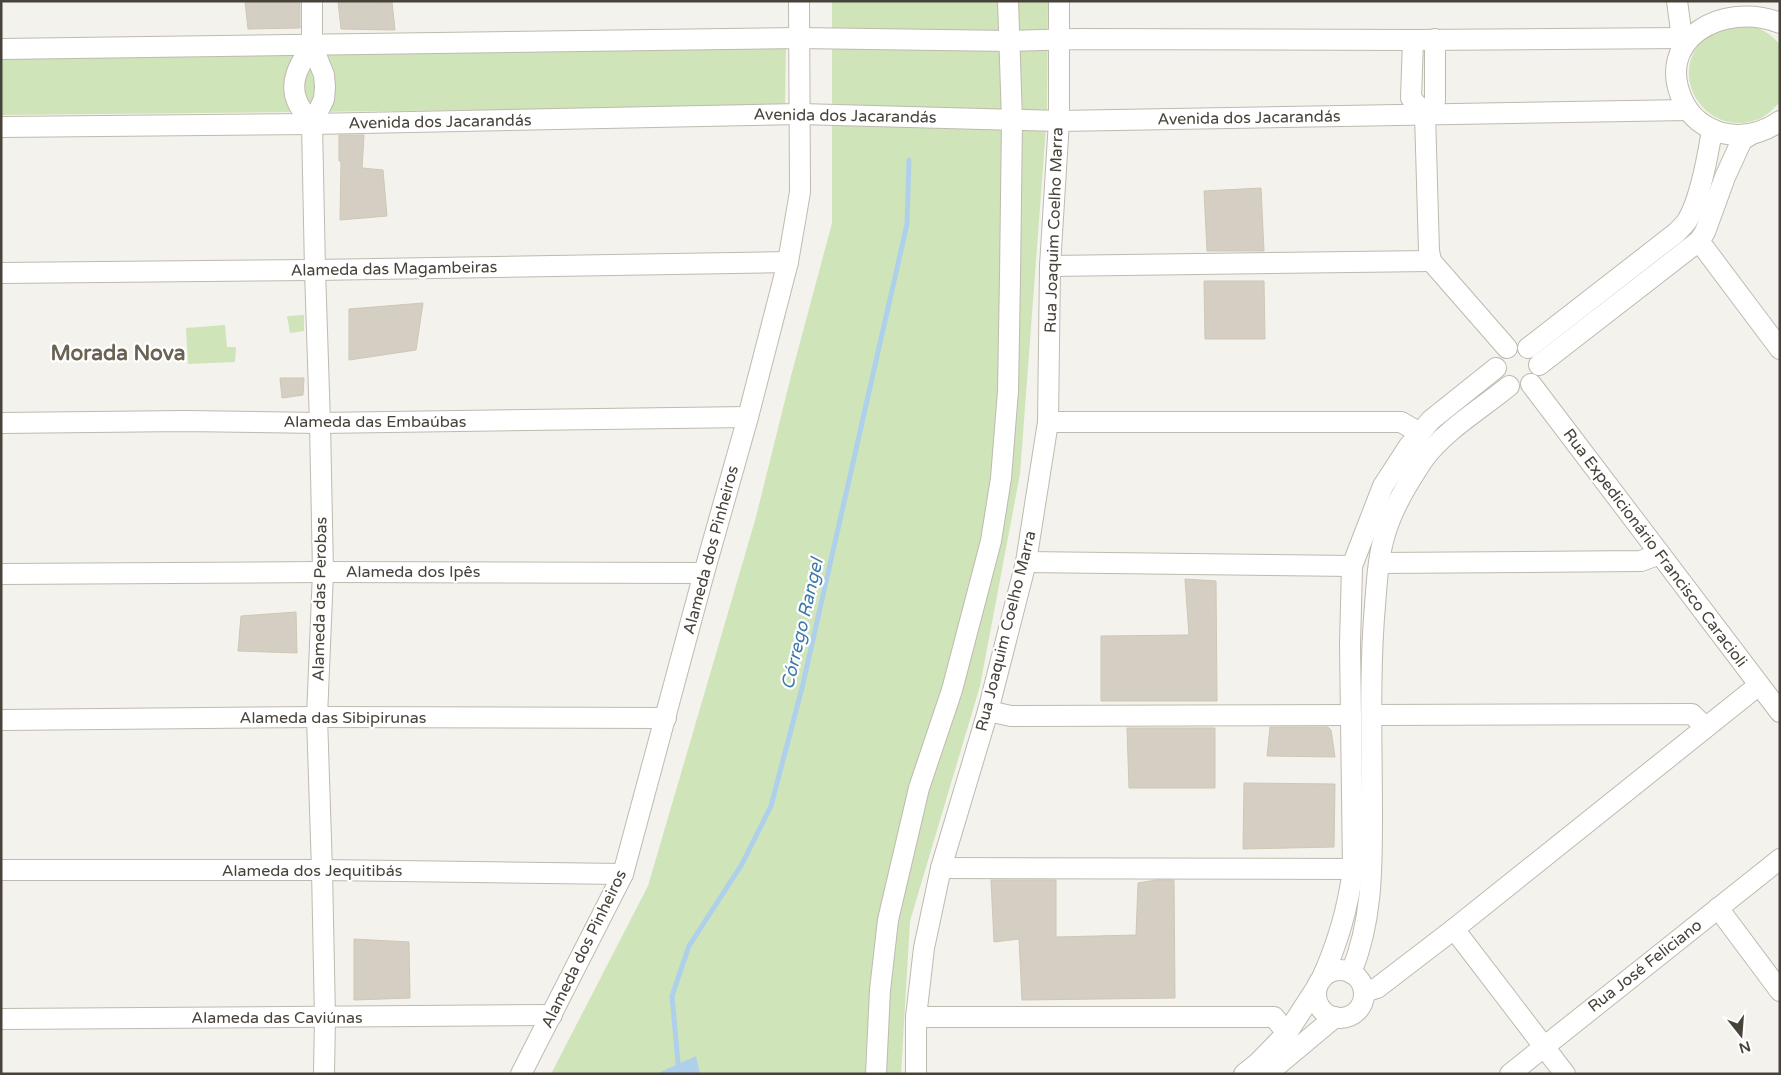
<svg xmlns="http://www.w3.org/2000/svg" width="1781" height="1075" font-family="'Varela Round',sans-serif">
  <rect width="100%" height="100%" fill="#f4f2ec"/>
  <!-- green -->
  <g fill="#cfe4b9">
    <polygon points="832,1 1048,1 1047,114 1020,474 980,686 910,921 901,1074 551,1074 648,886 756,517 791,376 832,223"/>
    <path d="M1746,24C1760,28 1771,33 1780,45V102C1773,109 1766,117 1756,120C1712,136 1671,86 1697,47C1701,40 1708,32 1716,29C1725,26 1737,25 1746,24Z"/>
    <polygon points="786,46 785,107 1,115 1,56"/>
    <polygon points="304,315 304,331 290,333 287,316"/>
    <polygon points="225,325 227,347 236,347 235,362 188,364 186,328"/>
  </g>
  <!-- water -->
  <polygon fill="#afd0ea" points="696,1056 700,1074 656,1074"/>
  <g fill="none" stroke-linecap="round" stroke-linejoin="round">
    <!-- stream -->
    <polyline stroke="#afd0ea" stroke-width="5" points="679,1074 672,996 689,946 742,864 771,806 802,688 907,224 909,160"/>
  </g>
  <!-- building -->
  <g fill="#d5cfc3" stroke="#cfc7b6">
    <polygon points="245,1 300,1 300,28 248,29"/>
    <polygon points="338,1 392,2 395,30 341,29"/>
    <polygon points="339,135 364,135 362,168 383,170 387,216 340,220 341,161 339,161"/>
    <polygon points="1261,188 1264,251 1207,251 1204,191"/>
    <polygon points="1204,281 1264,281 1265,339 1205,339"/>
    <polygon points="423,303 416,350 349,360 349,309"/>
    <polygon points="280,378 304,378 303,395 282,398"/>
    <polygon points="1185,579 1216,581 1217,701 1101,701 1101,636 1189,635"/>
    <polygon points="296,612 297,653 238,651 241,616"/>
    <polygon points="1270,727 1328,727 1331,730 1335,757 1267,756"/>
    <polygon points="1127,728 1215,728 1215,788 1129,788"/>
    <polygon points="1244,783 1335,784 1334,847 1243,849"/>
    <polygon points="991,880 1056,880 1056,937 1136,935 1138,883 1156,880 1174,880 1175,998 1022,1000 1019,939 994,942"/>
    <polygon points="354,939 409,942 410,998 354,1000"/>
  </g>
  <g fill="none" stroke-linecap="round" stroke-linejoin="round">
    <!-- minor casing -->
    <g stroke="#bfbaaf" stroke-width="22">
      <g id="minor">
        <polyline points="312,1 312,45 324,75 325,87 324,99 312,124 315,270 320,423 323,572 317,717 322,870 325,1018 324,1074"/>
        <polyline points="1677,1 1682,38 1681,46"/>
        <path d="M1780,23C1723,0 1652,40 1684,103C1692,119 1706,128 1722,133C1743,138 1763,133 1780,121"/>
        <polyline points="1413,40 1411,98 1425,114 1429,251 1431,261 1507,348"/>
        <path d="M312,45C302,61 288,80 297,101C300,109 307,117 312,124"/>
        <polyline points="1,49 799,38 1010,41 1077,39 1413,40 1682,38"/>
        <polyline points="1425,114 1435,101 1435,39"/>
        <polyline points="1,127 312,124 800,114 1059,121 1688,110"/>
        <polyline points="1699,241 1780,349"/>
        <polyline points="1050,266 1431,261"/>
        <polyline points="1,273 315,270 788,262"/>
        <path d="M1528,348L1676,233C1680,229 1684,225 1687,221C1700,200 1708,155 1712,130"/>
        <polyline points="1539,365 1699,241 1705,232 1725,177 1742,140 1752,134"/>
        <polyline points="1531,384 1780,712"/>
        <polyline points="1048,422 1401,422 1420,433"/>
        <polyline points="1,423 185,421 320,423 748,417"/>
        <polyline points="1026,562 1352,566"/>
        <polyline points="1379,563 1641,561 1660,554"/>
        <polyline points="1,574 323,572 704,573"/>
        <polyline points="988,711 1011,716 1351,715"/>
        <polyline points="1372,715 1692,714 1705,727"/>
        <polyline points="1,720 317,717 666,718"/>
        <polyline points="941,868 1353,869"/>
        <polyline points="1,870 322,870 623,874"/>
        <polyline points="1718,908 1780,991"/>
        <polyline points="1454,929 1565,1074"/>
        <circle cx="1340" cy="994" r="24"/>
        <path d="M1351,973C1372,922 1372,871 1372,817C1372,746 1369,675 1375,605C1377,581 1378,557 1385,534C1393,507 1408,483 1423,460C1445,430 1481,409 1509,386"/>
        <path d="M1321,980C1338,943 1348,909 1353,869L1350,644L1352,566L1383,486L1409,446L1431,420L1496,368"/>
        <polyline points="1364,992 1377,988 1454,929 1759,685"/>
        <polyline points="916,1017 1274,1017 1287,1033"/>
        <polyline points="1,1019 552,1015"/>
        <polyline points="521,1074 623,874 704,573 748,417 788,262 800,192 799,1"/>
        <polyline points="876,1074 880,990 888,920 919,788 952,690 991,541 1001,478 1008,391 1010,276 1012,120 1008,1"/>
        <polyline points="916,1074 916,1017 924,948 941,868 988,711 1026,562 1048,422 1050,266 1059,121 1059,1"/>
        <polyline points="1244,1074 1259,1062 1287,1033 1317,987"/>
        <polyline points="1267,1074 1335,1017"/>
        <polyline points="1510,1074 1780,859"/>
      </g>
    </g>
    <!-- minor -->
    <use href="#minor" stroke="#fff" stroke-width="20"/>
  </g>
  <g text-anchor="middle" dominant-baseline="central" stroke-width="4.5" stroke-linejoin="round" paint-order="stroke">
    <!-- street labels -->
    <g font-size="16" fill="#48433a" stroke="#fff">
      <text transform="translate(845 116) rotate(1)">Avenida dos Jacarandás</text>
      <text transform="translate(1249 118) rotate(-1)">Avenida dos Jacarandás</text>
      <text transform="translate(440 122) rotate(-1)">Avenida dos Jacarandás</text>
      <text transform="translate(1054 230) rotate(-88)">Rua Joaquim Coelho Marra</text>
      <text transform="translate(394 269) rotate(-1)">Alameda das Magambeiras</text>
      <text x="375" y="422">Alameda das Embaúbas</text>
      <text transform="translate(1655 548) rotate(53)">Rua Expedicionário Francisco Caracioli</text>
      <text transform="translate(711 550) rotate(-75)">Alameda dos Pinheiros</text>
      <text x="413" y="572">Alameda dos Ipês</text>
      <text transform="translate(320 599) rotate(-89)">Alameda das Perobas</text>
      <text transform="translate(1006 631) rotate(-76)">Rua Joaquim Coelho Marra</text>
      <text x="333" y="718">Alameda das Sibipirunas</text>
      <text x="312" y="871">Alameda dos Jequitibás</text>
      <text transform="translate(584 949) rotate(-64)">Alameda dos Pinheiros</text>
      <text transform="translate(1645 966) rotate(-38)">Rua José Feliciano</text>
      <text x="277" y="1018">Alameda das Caviúnas</text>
    </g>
    <!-- water labels -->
    <g font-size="18" font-style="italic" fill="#3d78ab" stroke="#fff">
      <text transform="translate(802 624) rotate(-77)">Córrego Rangel</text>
    </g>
    <!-- district labels -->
    <g font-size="21" font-weight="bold" fill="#6a6252" stroke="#fff">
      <text x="118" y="353">Morada Nova</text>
    </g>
  </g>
  <!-- border -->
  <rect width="1781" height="1075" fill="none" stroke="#48433a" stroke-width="5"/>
  <!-- north arrow -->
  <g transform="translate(1741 1035) rotate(163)" stroke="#ffffff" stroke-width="4" paint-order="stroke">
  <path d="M0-4L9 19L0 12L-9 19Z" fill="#48433a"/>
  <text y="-8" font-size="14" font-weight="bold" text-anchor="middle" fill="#48433a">N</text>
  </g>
</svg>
